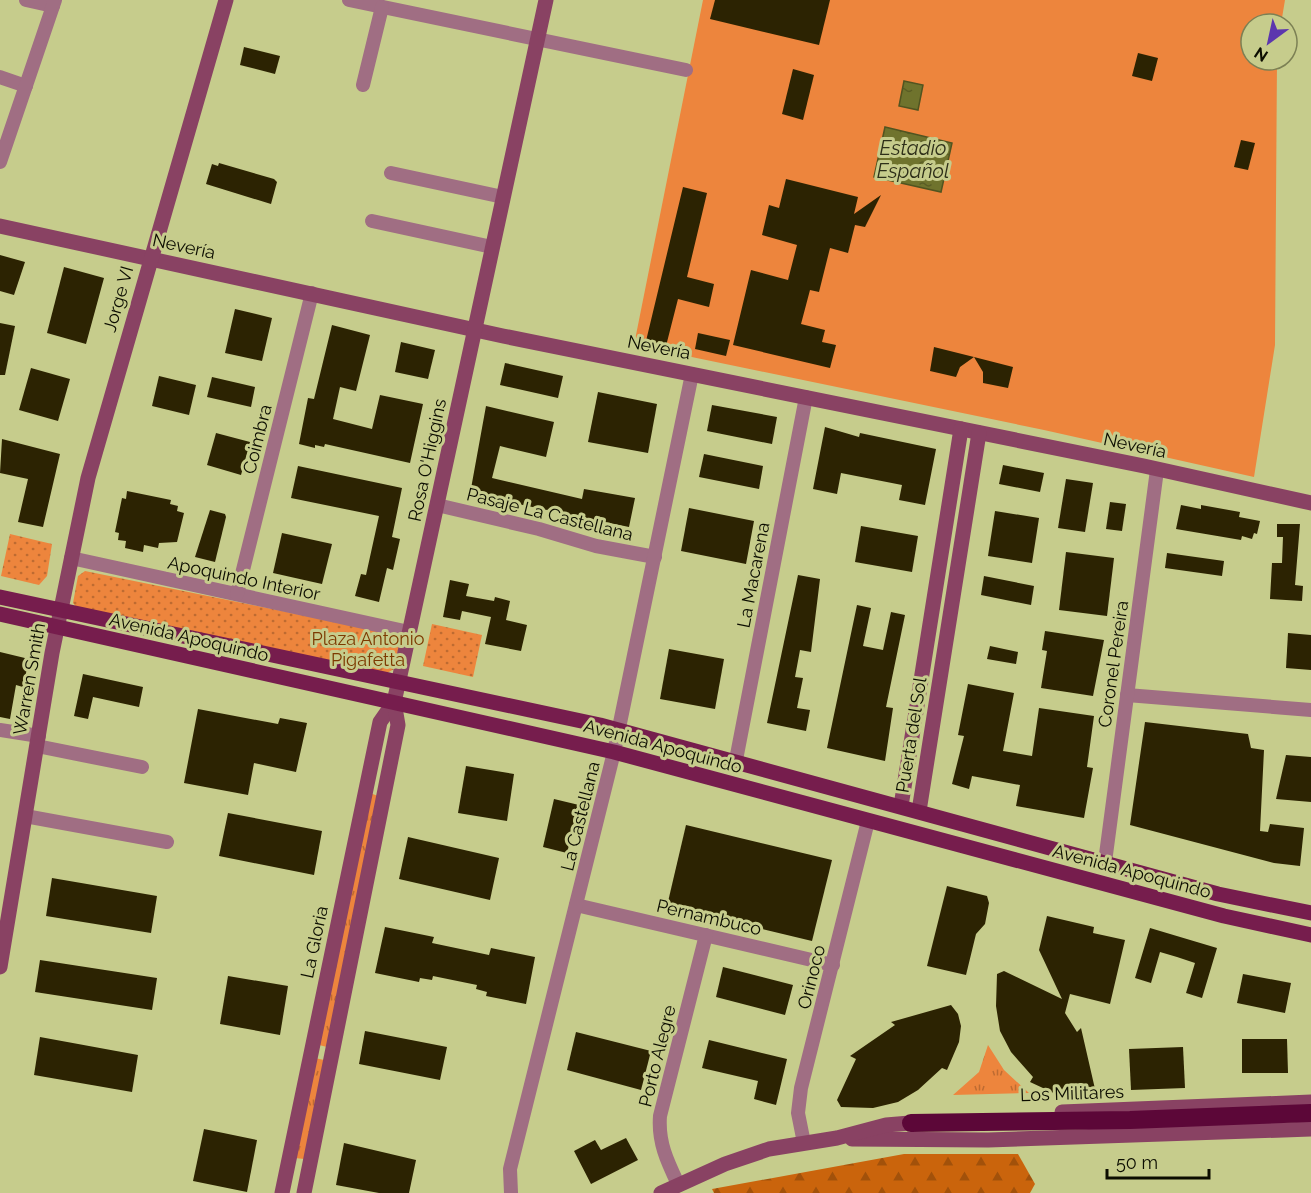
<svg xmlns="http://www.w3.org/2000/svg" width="1311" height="1193" font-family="Raleway,sans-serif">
  <defs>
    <pattern id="grass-tufts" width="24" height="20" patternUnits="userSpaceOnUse" patternTransform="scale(1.5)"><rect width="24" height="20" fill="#ed853d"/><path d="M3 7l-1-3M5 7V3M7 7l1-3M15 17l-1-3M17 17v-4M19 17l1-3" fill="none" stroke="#be6b31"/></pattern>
    <pattern id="forest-firs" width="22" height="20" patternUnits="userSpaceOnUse" patternTransform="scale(1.5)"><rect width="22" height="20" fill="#ca640c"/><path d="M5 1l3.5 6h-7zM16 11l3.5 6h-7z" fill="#a2510a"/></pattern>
    <pattern id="park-dots" width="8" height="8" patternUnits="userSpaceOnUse" patternTransform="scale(1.5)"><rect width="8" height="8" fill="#ed853d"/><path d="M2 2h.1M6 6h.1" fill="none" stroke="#be6b31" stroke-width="1.8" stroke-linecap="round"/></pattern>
    <pattern id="water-ripples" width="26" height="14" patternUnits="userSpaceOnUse" patternTransform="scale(1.5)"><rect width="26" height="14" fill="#6f732d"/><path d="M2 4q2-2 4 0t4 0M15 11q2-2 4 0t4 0" fill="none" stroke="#5a5d24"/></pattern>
  </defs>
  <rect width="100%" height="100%" fill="#c6cc8c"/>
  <!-- grass -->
  <g fill="url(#grass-tufts)">
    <polygon points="370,793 378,796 327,1047 319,1045"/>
    <polygon points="988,1045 1004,1070 1029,1093 953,1095 979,1072"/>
    <polygon points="315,1058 324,1060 304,1159 295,1158"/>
  </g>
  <!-- forest -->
  <polygon fill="url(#forest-firs)" points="904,1154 1018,1154 1035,1184 1030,1193 714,1193 712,1189"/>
  <!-- park -->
  <g fill="url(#park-dots)">
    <polygon points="10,534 52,544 47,576 39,585 1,576"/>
    <polygon points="85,571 395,634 400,640 394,669 387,673 78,609 73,603 78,576"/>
    <polygon points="432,624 482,635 473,677 423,666"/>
  </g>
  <!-- pitch -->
  <polygon fill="#ed853d" points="703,0 1285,0 1281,24 1251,24 1251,60 1277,60 1275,345 1254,477 1044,430 634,345"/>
  <!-- water -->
  <g fill="url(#water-ripples)" stroke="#515420" stroke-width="1.5">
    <polygon points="904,81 923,85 918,110 899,106"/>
    <polygon points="885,127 952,143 941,192 874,177"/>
  </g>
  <!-- building -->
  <g fill="#2c2302">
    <polygon points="715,0 830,0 819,45 710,19"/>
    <polygon points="244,47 280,56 275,74 240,65"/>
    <polygon points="1138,53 1158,58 1152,81 1132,76"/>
    <polygon points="793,69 814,75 803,120 782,114"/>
    <polygon points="1241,140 1255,143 1248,170 1234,167"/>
    <polygon points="219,163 274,179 277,182 271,204 206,184 212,164 218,166"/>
    <polygon points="786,179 858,197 854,214 881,195 865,227 855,225 848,253 830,248 819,292 810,290 801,324 825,330 822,342 836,345 830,368 733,345 751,270 788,280 797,245 762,235 769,205 779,208"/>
    <polygon points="683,187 707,193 687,277 714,284 709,307 678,299 666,346 646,341"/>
    <polygon points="0,255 25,262 14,295 0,291"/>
    <polygon points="64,267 104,278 86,344 47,333"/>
    <polygon points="235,309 272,318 262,361 225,353"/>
    <polygon points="0,323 15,326 5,375 0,375"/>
    <polygon points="332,325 370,335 356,391 340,387 333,419 372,429 380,395 423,404 410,463 325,444 324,447 315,445 315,448 299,444 308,398 314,399"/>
    <polygon points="698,333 730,340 726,356 695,349"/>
    <polygon points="401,342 435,350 428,379 395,372"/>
    <polygon points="934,347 974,357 960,367 956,377 930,371"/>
    <polygon points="974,357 1013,367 1008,388 983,383 983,372"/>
    <polygon points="505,363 563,376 558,398 500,385"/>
    <polygon points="31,368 70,379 58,421 19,410"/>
    <polygon points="159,376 196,385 189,415 152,406"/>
    <polygon points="212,377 255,387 251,407 207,397"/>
    <polygon points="598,392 657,404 648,453 588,442"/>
    <polygon points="712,405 777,417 772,444 707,431"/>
    <polygon points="486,406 554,422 546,457 500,446 492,478 582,499 584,489 635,498 629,527 470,494"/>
    <polygon points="825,427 859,437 860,433 936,449 925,505 899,500 902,485 841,473 837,494 813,489"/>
    <polygon points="216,433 250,442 241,475 207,465"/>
    <polygon points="2,439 60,454 43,527 18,522 28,479 0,473"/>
    <polygon points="704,454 763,466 759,489 699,477"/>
    <polygon points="1003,465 1044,473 1040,492 999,484"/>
    <polygon points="298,466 402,488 392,537 400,539 393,570 387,568 379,602 355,596 361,574 366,575 379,516 291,498"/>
    <polygon points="1066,479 1093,483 1085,532 1058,528"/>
    <polygon points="127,491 171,500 170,504 178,506 177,511 184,513 177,542 159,543 158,548 144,545 143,552 125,548 126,541 118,540 119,533 115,532 122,498 126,499"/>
    <polygon points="1110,502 1126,504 1122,531 1106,529"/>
    <polygon points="1181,505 1201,509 1201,505 1240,512 1239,517 1260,521 1257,534 1254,533 1252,539 1242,536 1241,540 1176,529"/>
    <polygon points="689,508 754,521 746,564 681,551"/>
    <polygon points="210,510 225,514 226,517 215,562 195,557"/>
    <polygon points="995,511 1039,518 1032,563 988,556"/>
    <polygon points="1277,524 1300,524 1295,585 1303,586 1302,601 1270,599 1272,563 1282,563 1283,537 1277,537"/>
    <polygon points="861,526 918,536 912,572 855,562"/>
    <polygon points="282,533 332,544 322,584 273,573"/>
    <polygon points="1066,552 1114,558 1107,616 1059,610"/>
    <polygon points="1167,553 1224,561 1222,576 1165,568"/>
    <polygon points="798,575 820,579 811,652 800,650 795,677 803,678 797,708 810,710 806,731 767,723"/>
    <polygon points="984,576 1034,586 1031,605 981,595"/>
    <polygon points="450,580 469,584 466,596 494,601 495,597 510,601 506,620 527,625 521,651 485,644 491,617 462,611 460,620 443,617"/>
    <polygon points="857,605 871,608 863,646 883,650 891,612 905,615 886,707 893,708 885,761 827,748"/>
    <polygon points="1045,631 1104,640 1093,696 1041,688 1047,651 1042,650"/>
    <polygon points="1288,633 1311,635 1311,670 1286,668"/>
    <polygon points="990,646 1018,652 1016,664 987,659"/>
    <polygon points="669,649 724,659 715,709 660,699"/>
    <polygon points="0,652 29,659 23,687 16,685 10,719 0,717"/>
    <polygon points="83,674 143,687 139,707 93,697 88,719 74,716"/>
    <polygon points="968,684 1014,693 1003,751 1032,756 1039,708 1094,716 1087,767 1093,768 1084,818 1016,806 1020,785 972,776 969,789 952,784 964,736 958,735"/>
    <polygon points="198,709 278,724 280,718 307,723 296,772 254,763 248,795 184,783"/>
    <polygon points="1145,722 1248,734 1251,748 1264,750 1260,831 1268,832 1270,824 1304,828 1300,866 1274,863 1130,825"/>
    <polygon points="1286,755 1311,757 1311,802 1276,799"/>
    <polygon points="466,766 514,774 507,821 458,813"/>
    <polygon points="554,799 579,805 567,853 543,847"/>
    <polygon points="228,813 322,831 314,875 219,856"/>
    <polygon points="686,825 832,860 812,941 667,906"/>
    <polygon points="408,837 499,858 490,900 399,879"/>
    <polygon points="52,878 157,896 151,933 46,916"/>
    <polygon points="947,886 987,896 989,903 985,924 976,934 966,975 927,966"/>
    <polygon points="1047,916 1094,927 1093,933 1125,940 1110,1004 1070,994 1065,1013 1077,1032 1081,1028 1095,1089 1086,1095 1074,1099 1058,1095 1030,1082 1033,1077 1011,1052 1000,1031 996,1006 997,974 1004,971 1062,999 1039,950"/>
    <polygon points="385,927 434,937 432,943 489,955 491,948 535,957 526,1004 486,996 487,992 476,989 477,985 433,976 432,980 420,978 419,982 375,973"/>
    <polygon points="1150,928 1217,948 1202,998 1186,993 1195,963 1177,957 1160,952 1151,983 1135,978"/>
    <polygon points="40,960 157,978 152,1010 35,992"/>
    <polygon points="723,967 793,985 785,1015 716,997"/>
    <polygon points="1243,974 1291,983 1285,1013 1237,1003"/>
    <polygon points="228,976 288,986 280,1035 220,1024"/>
    <polygon points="951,1005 958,1014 961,1026 959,1042 947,1070 942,1068 918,1090 898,1102 873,1108 841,1107 837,1100 856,1059 850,1056 895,1025 891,1022"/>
    <polygon points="365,1031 447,1047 440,1080 359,1064"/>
    <polygon points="576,1032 651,1051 641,1090 567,1070"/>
    <polygon points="40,1037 138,1055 132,1092 34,1075"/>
    <polygon points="1242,1039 1287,1039 1288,1073 1242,1073"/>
    <polygon points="709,1040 787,1059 776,1105 754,1099 758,1081 702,1068"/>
    <polygon points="1183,1047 1185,1088 1131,1090 1129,1049"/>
    <polygon points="204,1129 257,1140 247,1192 193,1181"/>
    <polygon points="626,1138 638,1160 591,1184 574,1151 595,1140 601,1150"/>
    <polygon points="344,1143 416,1160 409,1193 379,1193 336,1185"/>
  </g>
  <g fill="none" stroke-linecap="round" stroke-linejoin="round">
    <!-- street -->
    <g stroke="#a06e83" stroke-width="14">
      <polyline points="26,0 53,6"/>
      <polyline points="349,0 686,70"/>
      <polyline points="0,77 26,86"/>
      <polyline points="363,85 382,7"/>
      <polyline points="0,162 55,0"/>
      <polyline points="391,173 503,197"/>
      <polyline points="372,221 492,247"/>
      <polyline points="437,505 539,529 596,546 655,557"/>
      <polyline points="71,558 409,632"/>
      <polyline points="237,594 312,293"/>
      <polyline points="1127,695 1311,710"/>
      <polyline points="0,730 39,736"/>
      <polyline points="37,746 142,767"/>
      <polyline points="736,760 806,397"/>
      <polyline points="25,816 167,842"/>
      <polyline points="1105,862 1157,470"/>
      <polyline points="576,905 833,965"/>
      <polyline points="804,1143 798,1113 801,1088 868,821"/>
      <path d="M678,1184C667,1161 658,1142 660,1116L706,935"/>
      <polyline points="511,1193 510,1169 614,752 692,374"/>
    </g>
    <!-- secondary -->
    <g stroke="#894263" stroke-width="15">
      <polyline points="0,226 503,336 1144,466 1311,503"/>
      <polyline points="901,806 961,429"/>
      <polyline points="919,811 979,433"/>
      <polyline points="0,967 52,653 88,478 226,0"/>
      <polyline points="1062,1112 1311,1102"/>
      <polyline points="852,1139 988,1140 1311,1129"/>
      <polyline points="282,1193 380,722 394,702 399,680 546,0"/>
      <polyline points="304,1193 398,725 394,702"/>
      <polyline points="661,1193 725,1164 769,1149 837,1138 886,1125 922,1122"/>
    </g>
    <!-- primary -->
    <g stroke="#761d4d" stroke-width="15">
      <polyline points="0,597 600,725 1218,894 1311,913"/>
      <polyline points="0,614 614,752 1224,916 1311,935"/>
    </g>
    <!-- highway -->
    <polyline stroke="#5c0738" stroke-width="18" points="911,1123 1130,1120 1311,1113"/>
  </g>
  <g text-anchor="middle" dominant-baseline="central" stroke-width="6" stroke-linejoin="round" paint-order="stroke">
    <!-- street labels -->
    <g font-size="18" fill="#0c0d00" stroke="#c6cc8c">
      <text transform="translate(184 246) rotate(12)">Nevería</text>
      <text transform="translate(118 299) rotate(-74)">Jorge VI</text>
      <text transform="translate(659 347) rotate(11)">Nevería</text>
      <text transform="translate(257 439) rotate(-76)">Coimbra</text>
      <text transform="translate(1135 445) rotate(12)">Nevería</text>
      <text transform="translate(427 460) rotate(-78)">Rosa O'Higgins</text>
      <text transform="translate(550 514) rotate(14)">Pasaje La Castellana</text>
      <text transform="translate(753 575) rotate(-79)">La Macarena</text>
      <text transform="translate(244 578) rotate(12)">Apoquindo Interior</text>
      <text transform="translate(189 637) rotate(13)">Avenida Apoquindo</text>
      <text transform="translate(1113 664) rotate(-82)">Coronel Pereira</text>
      <text transform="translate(29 679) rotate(-80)">Warren Smith</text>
      <text transform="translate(911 735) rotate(-81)">Puerta del Sol</text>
      <text transform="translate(663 746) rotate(15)">Avenida Apoquindo</text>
      <text transform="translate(580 816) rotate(-76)">La Castellana</text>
      <text transform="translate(1132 871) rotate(15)">Avenida Apoquindo</text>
      <text transform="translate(709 917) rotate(13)">Pernambuco</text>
      <text transform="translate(314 942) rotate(-78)">La Gloria</text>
      <text transform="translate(811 977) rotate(-76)">Orinoco</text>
      <text transform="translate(657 1056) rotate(-76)">Porto Alegre</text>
      <text transform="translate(1072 1093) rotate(-2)">Los Militares</text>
    </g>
    <!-- park labels -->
    <g font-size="18" fill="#7d3a00" stroke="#c6cc8c">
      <text x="368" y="638">Plaza Antonio<tspan x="368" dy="21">Pigafetta</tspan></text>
    </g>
    <!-- water labels -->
    <g font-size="20" font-style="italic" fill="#2e2f19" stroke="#c6cc8c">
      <text x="913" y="148">Estadio<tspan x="913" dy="23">Español</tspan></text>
    </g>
  </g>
  <!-- north arrow -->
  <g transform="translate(1269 42) rotate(213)"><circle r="28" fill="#c6cc8c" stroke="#7c8054" stroke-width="1.5"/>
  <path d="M0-4.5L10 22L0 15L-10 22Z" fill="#5c36ae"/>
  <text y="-9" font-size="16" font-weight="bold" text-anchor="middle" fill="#0c0d00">N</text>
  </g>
  <!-- scale -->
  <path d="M1107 1169v9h102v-9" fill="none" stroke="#0c0d00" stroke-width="3"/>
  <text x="1116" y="1169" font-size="18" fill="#0c0d00" stroke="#c6cc8c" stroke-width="4.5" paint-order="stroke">50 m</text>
</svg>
